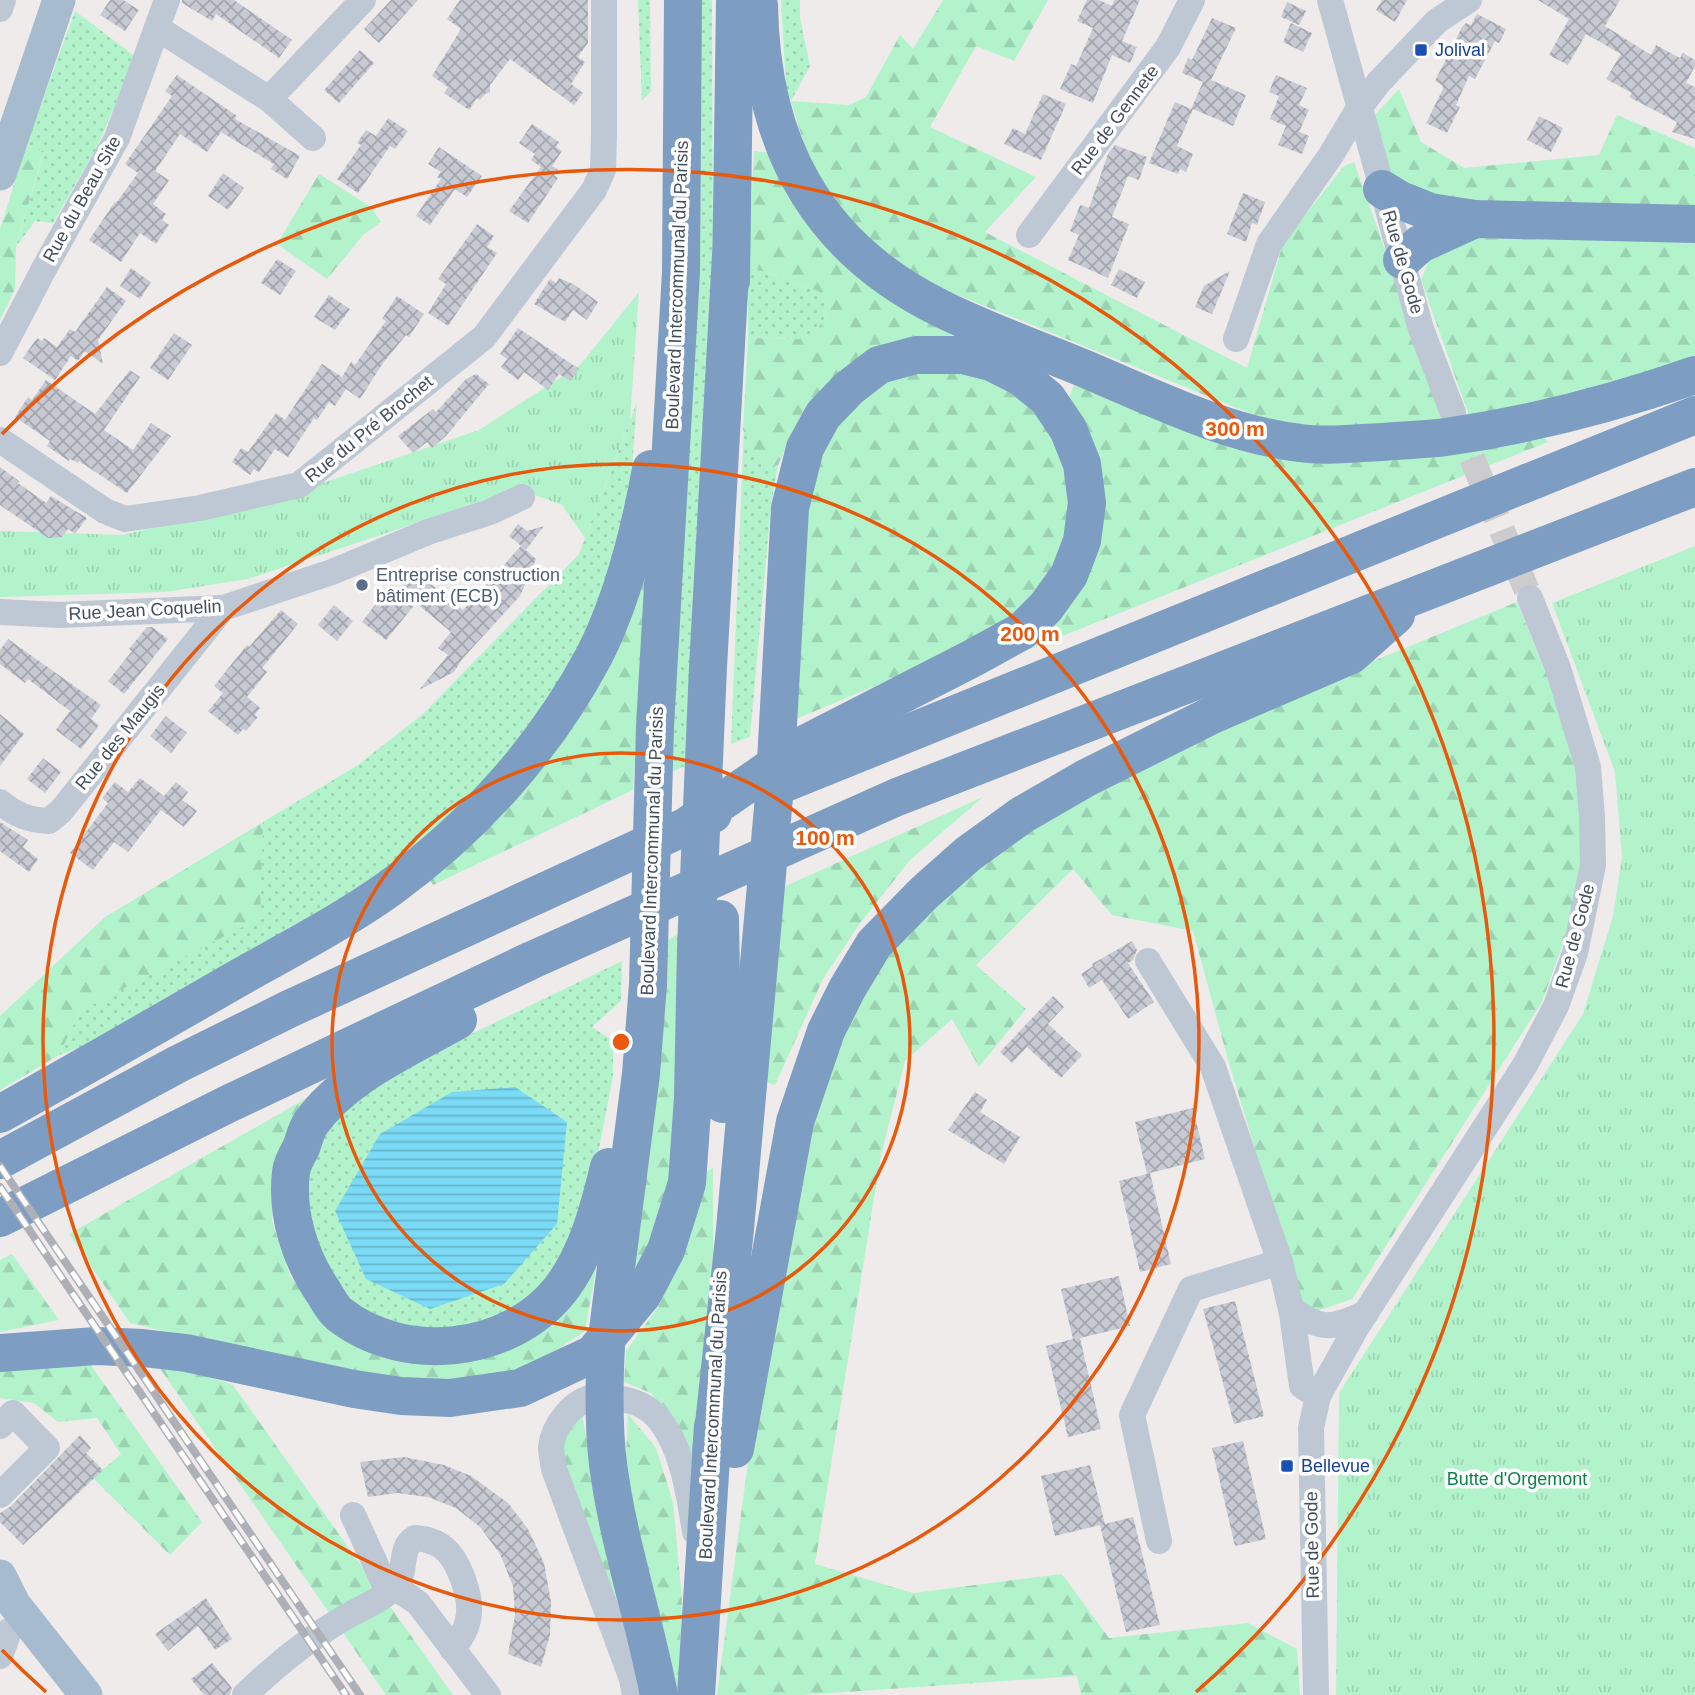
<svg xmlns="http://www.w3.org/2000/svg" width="1695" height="1695" font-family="Arial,sans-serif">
  <defs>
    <pattern id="grass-dots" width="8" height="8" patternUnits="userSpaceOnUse" patternTransform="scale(1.75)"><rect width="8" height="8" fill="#b3f3cc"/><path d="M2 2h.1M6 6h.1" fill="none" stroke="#9bd2b1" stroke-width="1.8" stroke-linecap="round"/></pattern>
    <pattern id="forest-firs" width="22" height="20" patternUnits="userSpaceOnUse" patternTransform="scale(1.75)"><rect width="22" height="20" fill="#b3f3cc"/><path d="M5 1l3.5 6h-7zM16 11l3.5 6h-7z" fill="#9bd2b1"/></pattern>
    <pattern id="park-tufts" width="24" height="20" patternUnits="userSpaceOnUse" patternTransform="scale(1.75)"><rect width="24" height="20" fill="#b3f3cc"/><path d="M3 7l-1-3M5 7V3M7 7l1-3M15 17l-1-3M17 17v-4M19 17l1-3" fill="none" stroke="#9bd2b1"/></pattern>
    <pattern id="water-rules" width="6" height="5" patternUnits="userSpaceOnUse" patternTransform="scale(1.75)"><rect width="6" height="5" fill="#7bdbf6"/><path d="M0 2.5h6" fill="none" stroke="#66b4ca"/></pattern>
    <pattern id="building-cross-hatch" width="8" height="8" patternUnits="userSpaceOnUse" patternTransform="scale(1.75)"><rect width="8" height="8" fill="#c7cad3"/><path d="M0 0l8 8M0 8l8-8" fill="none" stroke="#a3a6ae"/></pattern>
  </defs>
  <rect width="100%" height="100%" fill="#efebeb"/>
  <!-- grass -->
  <g fill="url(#grass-dots)">
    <polygon points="638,0 650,0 651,91 642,101"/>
    <polygon points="696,0 712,0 713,252 687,765 665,775"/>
    <polygon points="781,0 800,0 800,18 810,66 791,101 786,89"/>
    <polygon points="75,11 136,57 96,149 53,223 35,221 16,247 44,152 26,146"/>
    <polygon points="748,266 818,291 829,311 817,330 799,339 748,338"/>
    <polygon points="637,402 630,494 592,629 546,714 467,807 360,897 97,1042 59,1055 80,1011 259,918 263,822 358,765 423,714 579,554"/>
    <polygon points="744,425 763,468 778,465 771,505 750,737 731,744"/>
    <polygon points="622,961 621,1001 592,1027 613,1041 613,1076 590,1196 566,1251 534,1297 497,1322 401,1335 358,1310 327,1279 302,1188 313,1145 366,1085"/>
  </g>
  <!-- forest -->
  <g fill="url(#forest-firs)">
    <polygon points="943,0 1048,0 1014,61 976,46 930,127 1036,177 985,232 1247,368 1283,243 1344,166 1354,162 1446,422 1313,428 1259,417 901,272 854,225 810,164 791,101 849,105 866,97 900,35 913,49"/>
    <polygon points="1399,89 1421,142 1464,168 1599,155 1617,115 1695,148 1695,213 1439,206 1394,184 1374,116"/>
    <polygon points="26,146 44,151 16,246 15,289 0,320 0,229"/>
    <polygon points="754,151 774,153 953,327 949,341 839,373 806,405 778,465 763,468 743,430 748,338 799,339 817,330 829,311 818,291 748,266"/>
    <polygon points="319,174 371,207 381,222 364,234 327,279 277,244"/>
    <polygon points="1472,238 1695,238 1695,356 1576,395 1469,416 1421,280 1430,257"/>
    <polygon points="947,363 1030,398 1059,440 1075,485 1071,542 1046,586 987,639 784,724 808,484 848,404 900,371"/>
    <polygon points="1077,377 1196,429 1543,435 1548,442 987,666 1094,548 1067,404"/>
    <polygon points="647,572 633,790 433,885 427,875"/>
    <polygon points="1517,602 1569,729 1585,813 1577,905 1542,1002 1352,1299 1317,1311 1301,1302 1227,1056 1193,931 1112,915 1073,869 976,965 1026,1009 979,1067 952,1019 905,1061 881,1155 815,1564 913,1593 1062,1574 1109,1638 1248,1623 1297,1649 1300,1695 1081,1695 1077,1676 803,1695 717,1695 753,1424 792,1202 839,1035 885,950 976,860 1218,725"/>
    <polygon points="983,797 910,860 858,926 823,979 775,1085 764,1081 770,893"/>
    <polygon points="263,822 260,918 80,1011 59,1055 0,1090 0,1016 105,917"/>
    <polygon points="685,931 679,1116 662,1223 625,1288 659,944"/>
    <polygon points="312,1095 275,1167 272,1221 290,1276 326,1322 441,1365 601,1241 585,1331 535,1365 450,1387 356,1376 130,1323 69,1234"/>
    <polygon points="713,1168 713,1254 693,1475 676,1424 651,1393 624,1382 626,1351 658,1307 682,1258 704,1173"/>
    <polygon points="12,1254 59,1320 0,1332 0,1260"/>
    <polygon points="90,1364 202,1522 170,1555 93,1478 121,1454 97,1418 58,1422 34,1403 0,1398 0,1372 49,1365"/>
    <polygon points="159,1367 193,1371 233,1385 453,1695 386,1695"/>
    <polygon points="628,1414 656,1448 673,1502 682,1599 678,1695 625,1476"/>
    <polygon points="582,1415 629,1652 560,1449 568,1429"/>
  </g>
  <!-- park -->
  <g fill="url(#park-tufts)">
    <polygon points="639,292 630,420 585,538 562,505 519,489 248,579 165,592 0,597 0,531 123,535 299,491 479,430 580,365"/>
    <polygon points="1695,546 1695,1695 1336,1695 1339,1393 1583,1014 1613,916 1622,857 1615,772 1552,603"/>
  </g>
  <!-- water -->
  <polygon fill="url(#water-rules)" points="515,1087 567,1122 557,1224 504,1284 430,1309 366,1279 335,1211 380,1134 452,1092"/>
  <!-- building -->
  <g fill="url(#building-cross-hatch)">
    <polygon points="110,0 123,0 139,10 125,31 100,15"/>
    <polygon points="182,0 234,0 292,40 279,58 216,14 212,21 182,3"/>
    <polygon points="391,0 418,0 379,43 364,29"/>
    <polygon points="460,0 588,0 588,43 578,57 585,62 571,84 583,93 574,105 510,59 490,85 490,92 485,94 480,100 477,98 469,110 444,93 448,87 432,76 461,29 447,19"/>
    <polygon points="1087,0 1099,0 1112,6 1114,0 1140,0 1122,41 1137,47 1130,63 1112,55 1093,103 1060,89 1071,64 1076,66 1093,28 1077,21"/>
    <polygon points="1382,0 1407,0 1395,22 1376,10"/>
    <polygon points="1538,0 1620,0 1605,26 1651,55 1656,45 1680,58 1683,53 1695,60 1695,66 1686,83 1695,87 1695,139 1672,132 1677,122 1629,97 1632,93 1606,79 1621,54 1586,34 1568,65 1549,55 1569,19"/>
    <polygon points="1287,2 1306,11 1299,25 1281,17"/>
    <polygon points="1477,14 1506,29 1499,43 1495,41 1475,79 1469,76 1456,105 1460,107 1447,133 1426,123 1443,89 1442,85 1435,81 1462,27 1466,23 1471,25"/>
    <polygon points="1212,18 1236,28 1211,80 1246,95 1233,126 1193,109 1177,146 1193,154 1186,172 1180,169 1178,174 1149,163 1175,102 1191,109 1203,82 1182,73 1188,58 1192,60"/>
    <polygon points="1291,23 1312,33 1303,52 1283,42"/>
    <polygon points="360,50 374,63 339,103 324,90"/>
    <polygon points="177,75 237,116 235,119 300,156 287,179 271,169 274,164 221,132 207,152 180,134 155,171 169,180 153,204 166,214 162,220 169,225 156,244 140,233 121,262 89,240 115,202 116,203 138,173 125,164 172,96 165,91"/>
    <polygon points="1276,75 1307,88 1299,105 1309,110 1299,132 1270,119 1279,96 1269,92"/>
    <polygon points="1043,94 1066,104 1041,160 1004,144 1013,128 1025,134"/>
    <polygon points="1539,116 1563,128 1551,152 1527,140"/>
    <polygon points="388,118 408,131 395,149 390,146 358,193 337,179 361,145 357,143 366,130 376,136"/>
    <polygon points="532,124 559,142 556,147 562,151 552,166 558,169 554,175 558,178 528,223 509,211 541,167 531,160 535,154 519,143"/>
    <polygon points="1286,126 1309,136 1302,154 1278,145"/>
    <polygon points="1115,145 1147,157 1139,180 1128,176 1112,217 1129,224 1108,278 1068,260 1079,235 1070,231 1080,205 1089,208 1108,154"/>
    <polygon points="439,147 482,176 467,197 455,189 430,225 416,216 441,179 437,177 441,172 428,164"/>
    <polygon points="223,173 244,188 228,210 208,196"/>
    <polygon points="1243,193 1265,202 1257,225 1252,223 1246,242 1227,234"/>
    <polygon points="477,224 494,236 487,247 497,253 448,326 428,313 446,284 438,279"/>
    <polygon points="277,259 296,271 280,295 261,283"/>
    <polygon points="131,268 151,282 140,299 120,286"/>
    <polygon points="1119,269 1145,282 1137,298 1111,285"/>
    <polygon points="1230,271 1212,314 1195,307 1204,286"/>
    <polygon points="559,278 575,285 598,302 587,320 573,310 565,322 534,304 550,279 556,283"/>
    <polygon points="107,287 126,301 98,340 103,364 85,351 78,361 71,356 55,380 23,358 37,338 42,341 44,338 57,347 70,329 75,332"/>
    <polygon points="329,295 350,309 335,330 314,317"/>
    <polygon points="397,296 424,314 409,337 406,335 383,363 360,399 346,389 335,406 329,402 317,420 314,418 288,457 275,449 259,472 254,469 250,475 232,462 241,448 248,452 276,413 285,420 322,364 342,377 351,362 355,365 386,321 382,319"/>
    <polygon points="518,328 579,369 570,381 559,374 548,390 524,372 518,380 501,367 507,359 500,354"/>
    <polygon points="174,333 192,345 168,380 150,368"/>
    <polygon points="130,370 140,377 104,430 133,450 151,423 171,436 127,493 79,461 78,463 70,459 69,461 47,446 50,441 15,417 28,397 32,400 46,380 95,414"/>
    <polygon points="476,374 489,384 446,436 432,448 427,442 413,453 398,436 433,409 436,412 466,379"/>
    <polygon points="0,467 19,481 18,483 46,503 51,496 87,518 75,534 68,529 62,537 48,538 0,505"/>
    <polygon points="518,524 527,531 544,526 526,550 509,536"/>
    <polygon points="521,546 536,559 520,596 463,658 454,672 419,690 448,655 438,648 451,632 416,603 386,640 362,622 391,584 396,588 420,575 463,610"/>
    <polygon points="334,605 353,621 337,641 318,625"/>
    <polygon points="281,610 298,624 262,668 267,672 247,697 260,708 255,715 258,717 246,731 243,729 238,735 208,711 223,693 214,686 247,645 249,647"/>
    <polygon points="147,627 152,627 168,639 124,694 108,681 132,651 129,649"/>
    <polygon points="8,639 101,705 91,719 99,725 81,749 56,730 70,711 28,679 25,683 0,664 0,650"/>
    <polygon points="0,714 24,734 0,766"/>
    <polygon points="166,716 187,733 171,753 150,736"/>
    <polygon points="43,758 61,772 45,793 27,779"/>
    <polygon points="140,778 164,796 176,782 188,792 182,800 197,811 184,827 161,810 128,852 114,842 93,870 70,853 108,803 102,798 115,782 128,792"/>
    <polygon points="0,822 28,840 23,847 38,859 29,872 0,851"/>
    <polygon points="1132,941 1137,950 1133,960 1128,963 1154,1002 1128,1019 1102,980 1089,988 1081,974 1093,966 1092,964"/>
    <polygon points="1053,996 1064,1007 1048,1024 1082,1055 1061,1078 1027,1047 1012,1063 1000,1052"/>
    <polygon points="975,1092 987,1100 980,1112 1020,1137 1004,1164 948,1130"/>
    <polygon points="1193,1108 1205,1159 1150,1173 1171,1264 1140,1272 1119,1181 1147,1174 1135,1122"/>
    <polygon points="1119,1276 1130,1326 1080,1338 1101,1429 1068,1437 1046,1346 1073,1339 1061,1289"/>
    <polygon points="1235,1301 1264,1416 1234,1424 1203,1309"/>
    <polygon points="80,1435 91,1448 86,1453 103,1470 23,1545 0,1522 0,1513 11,1506"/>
    <polygon points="1243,1441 1266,1539 1235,1546 1212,1448"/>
    <polygon points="404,1457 444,1465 471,1476 508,1503 528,1529 544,1563 551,1602 550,1635 541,1667 508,1654 515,1615 513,1586 500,1554 480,1527 456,1508 428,1497 397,1493 368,1497 360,1462"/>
    <polygon points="1090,1465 1105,1524 1133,1517 1160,1625 1126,1632 1100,1525 1055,1536 1041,1476"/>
    <polygon points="206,1598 232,1639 215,1650 198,1626 168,1651 155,1634"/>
    <polygon points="212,1663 232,1688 230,1695 204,1695 191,1679"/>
  </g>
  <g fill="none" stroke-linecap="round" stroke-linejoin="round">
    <!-- minor-tunnel -->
    <polyline stroke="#ccccce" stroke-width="26" stroke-dasharray="26 13" stroke-linecap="butt" points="1457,422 1530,598"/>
    <!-- minor -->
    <g stroke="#bdc8d4" stroke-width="26">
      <polyline points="1330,0 1421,329 1453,413"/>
      <polyline points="0,9 3,0"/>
      <polyline points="157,28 269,99 313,138"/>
      <polyline points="269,99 363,0"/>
      <polyline points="1029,235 1168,47 1192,0"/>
      <polyline points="1236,339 1269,244 1331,155 1359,108 1379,82 1437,21 1469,0"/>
      <polyline points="0,353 46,265 117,138 167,0"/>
      <polyline points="0,440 105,511 125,519 200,508 299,485 484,337 594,190 603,170 604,135 604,0"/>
      <polyline points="0,612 60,615 223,608 332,572 428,532 490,512 522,497"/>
      <path d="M0,802C16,815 28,820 49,821L61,811L223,608"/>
      <polyline points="1148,961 1213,1067 1280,1262 1292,1314 1302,1386 1318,1396"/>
      <path d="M1291,1308C1320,1332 1334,1328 1366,1313"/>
      <polyline points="0,1426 13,1413 47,1448 0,1495"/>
      <polyline points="353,1515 385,1585 405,1594 418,1603 488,1695"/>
      <polyline points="1159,1541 1132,1415 1191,1289 1280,1262"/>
      <polyline points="0,1656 9,1631"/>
      <path d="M245,1695C275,1666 308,1639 344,1618C360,1608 382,1601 395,1586C408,1572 398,1548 415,1538C424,1539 432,1540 441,1546C459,1558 473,1599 468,1620C466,1631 459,1641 452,1649"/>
      <path d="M635,1695L632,1679L554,1469C553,1462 551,1454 551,1447C553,1426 573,1400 595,1397C600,1397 606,1398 611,1398C630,1399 646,1404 659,1419C683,1449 689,1495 695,1532"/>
      <polyline points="1316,1695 1311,1428 1318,1396 1356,1328 1525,1065 1556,1006 1575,953 1593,865 1592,817 1588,767 1558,668 1530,598"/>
    </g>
    <!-- major -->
    <g stroke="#a7bbcf" stroke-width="33">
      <polyline points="0,174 59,0"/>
      <polyline points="0,1576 14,1604 86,1695"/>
    </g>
    <!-- highway -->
    <g stroke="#7d9ec2" stroke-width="38">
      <path d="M759,5C761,141 814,246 940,308C988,332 1040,350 1090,371C1156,399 1229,435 1300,443C1326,447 1355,443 1382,442C1403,440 1425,440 1446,437C1530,425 1615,403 1695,375"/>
      <polyline points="1382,189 1400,200 1430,212 1475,219 1695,224"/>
      <polyline points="1402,260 1420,244 1475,219"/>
      <polyline points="731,281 735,0"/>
      <polyline points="768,790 1695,415"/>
      <polyline points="691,823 807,743 973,658 1022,631 1046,607 1069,575 1082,541 1087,503 1082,464 1068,429 1047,398 1021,377 991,362 963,355 916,355 879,365 849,388 823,415 805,448 790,508 774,797 735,1229 711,1452"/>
      <polyline points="720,919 723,1104"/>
      <path d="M458,1020C408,1049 345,1075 311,1123C306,1130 304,1140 301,1148C297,1155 292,1164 291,1172C286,1215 300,1258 324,1293C328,1300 333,1309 339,1314C404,1365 509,1354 560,1290C587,1255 599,1209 609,1167"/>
      <path d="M0,1114C79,1070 157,1025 235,980C286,951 341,923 390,888C474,827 545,748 594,656C622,601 640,530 651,469"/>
      <polyline points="0,1160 178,1064 289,1009 713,814"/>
      <polyline points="0,1218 228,1104 532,960 897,797 1695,487"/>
      <polyline points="0,1353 96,1346 143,1348 186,1353 354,1389 401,1396 450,1398 520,1388 593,1354 643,1294 666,1250 687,1183 693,1097 696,948 708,667 731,255"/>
      <polyline points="735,1449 795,1122 826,1031 847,989 874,944 924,893 968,854 1022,815 1086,778 1212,715 1351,655 1396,615"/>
      <path d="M659,1695C644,1617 618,1542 608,1464C603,1424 604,1385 606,1345L641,1074L648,984L655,726L681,272L683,0"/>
      <polyline points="696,1695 713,1426"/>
    </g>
    <!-- rail casing -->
    <g stroke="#adb1b7" stroke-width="8">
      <g id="rail">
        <polyline points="0,1166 360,1695"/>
        <polyline points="0,1187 346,1695"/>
      </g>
    </g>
    <!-- rail -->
    <use href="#rail" stroke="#fff" stroke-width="5" stroke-dasharray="16" stroke-linecap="butt"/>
  </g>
  <!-- distance rings -->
  <g fill="none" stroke="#e8590c" stroke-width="3.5">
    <circle cx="621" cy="1042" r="289"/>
    <circle cx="621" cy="1042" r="578"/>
    <path d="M46 1692A868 868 0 0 1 2 1650M2 434A868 868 0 1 1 1196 1692"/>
  </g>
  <!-- markers -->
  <g fill="#1a4fb4" stroke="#fff" stroke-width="2.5">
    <rect x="1414" y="43" width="14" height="14" rx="3.5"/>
    <rect x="1280" y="1459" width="14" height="14" rx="3.5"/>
  </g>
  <circle fill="#5c6f8a" stroke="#fff" stroke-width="2.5" cx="362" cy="585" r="7"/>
  <g text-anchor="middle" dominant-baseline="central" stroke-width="7" stroke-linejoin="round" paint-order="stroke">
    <!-- transit labels -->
    <g font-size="18" fill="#164399" stroke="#fff" text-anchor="start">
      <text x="1435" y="50">Jolival</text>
      <text x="1301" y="1466">Bellevue</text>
    </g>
    <!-- street labels -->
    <g font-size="18" fill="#424f5b" stroke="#fff">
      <text transform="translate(1115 120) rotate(-53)">Rue de Gennete</text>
      <text transform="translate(82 199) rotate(-61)">Rue du Beau Site</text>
      <text transform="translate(1403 262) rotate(74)">Rue de Gode</text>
      <text transform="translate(677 285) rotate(-88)">Boulevard Intercommunal du Parisis</text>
      <text transform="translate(369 429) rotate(-39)">Rue du Pré Brochet</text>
      <text transform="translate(145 610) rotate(-3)">Rue Jean Coquelin</text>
      <text transform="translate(120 737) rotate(-51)">Rue des Maugis</text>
      <text transform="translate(652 851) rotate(-88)">Boulevard Intercommunal du Parisis</text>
      <text transform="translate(1575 936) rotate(-75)">Rue de Gode</text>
      <text transform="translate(713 1415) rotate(-87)">Boulevard Intercommunal du Parisis</text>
      <text transform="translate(1312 1545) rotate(-91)">Rue de Gode</text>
    </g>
    <!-- service labels -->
    <g font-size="18" fill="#4e5e75" stroke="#fff" text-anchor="start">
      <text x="376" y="575">Entreprise construction<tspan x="376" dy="21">bâtiment (ECB)</tspan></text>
    </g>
    <!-- park labels -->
    <g font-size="18" fill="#0c8449" stroke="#fff">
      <text x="1517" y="1479">Butte d'Orgemont</text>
    </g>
  </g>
  <circle cx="621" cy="1042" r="10" fill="#e8590c" stroke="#fff" stroke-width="3.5"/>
  <g font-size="21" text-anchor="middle" font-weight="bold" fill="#e8590c" stroke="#fff" stroke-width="7" stroke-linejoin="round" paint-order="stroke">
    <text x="1235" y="436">300 m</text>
    <text x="1030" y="641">200 m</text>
    <text x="825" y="845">100 m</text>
  </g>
</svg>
